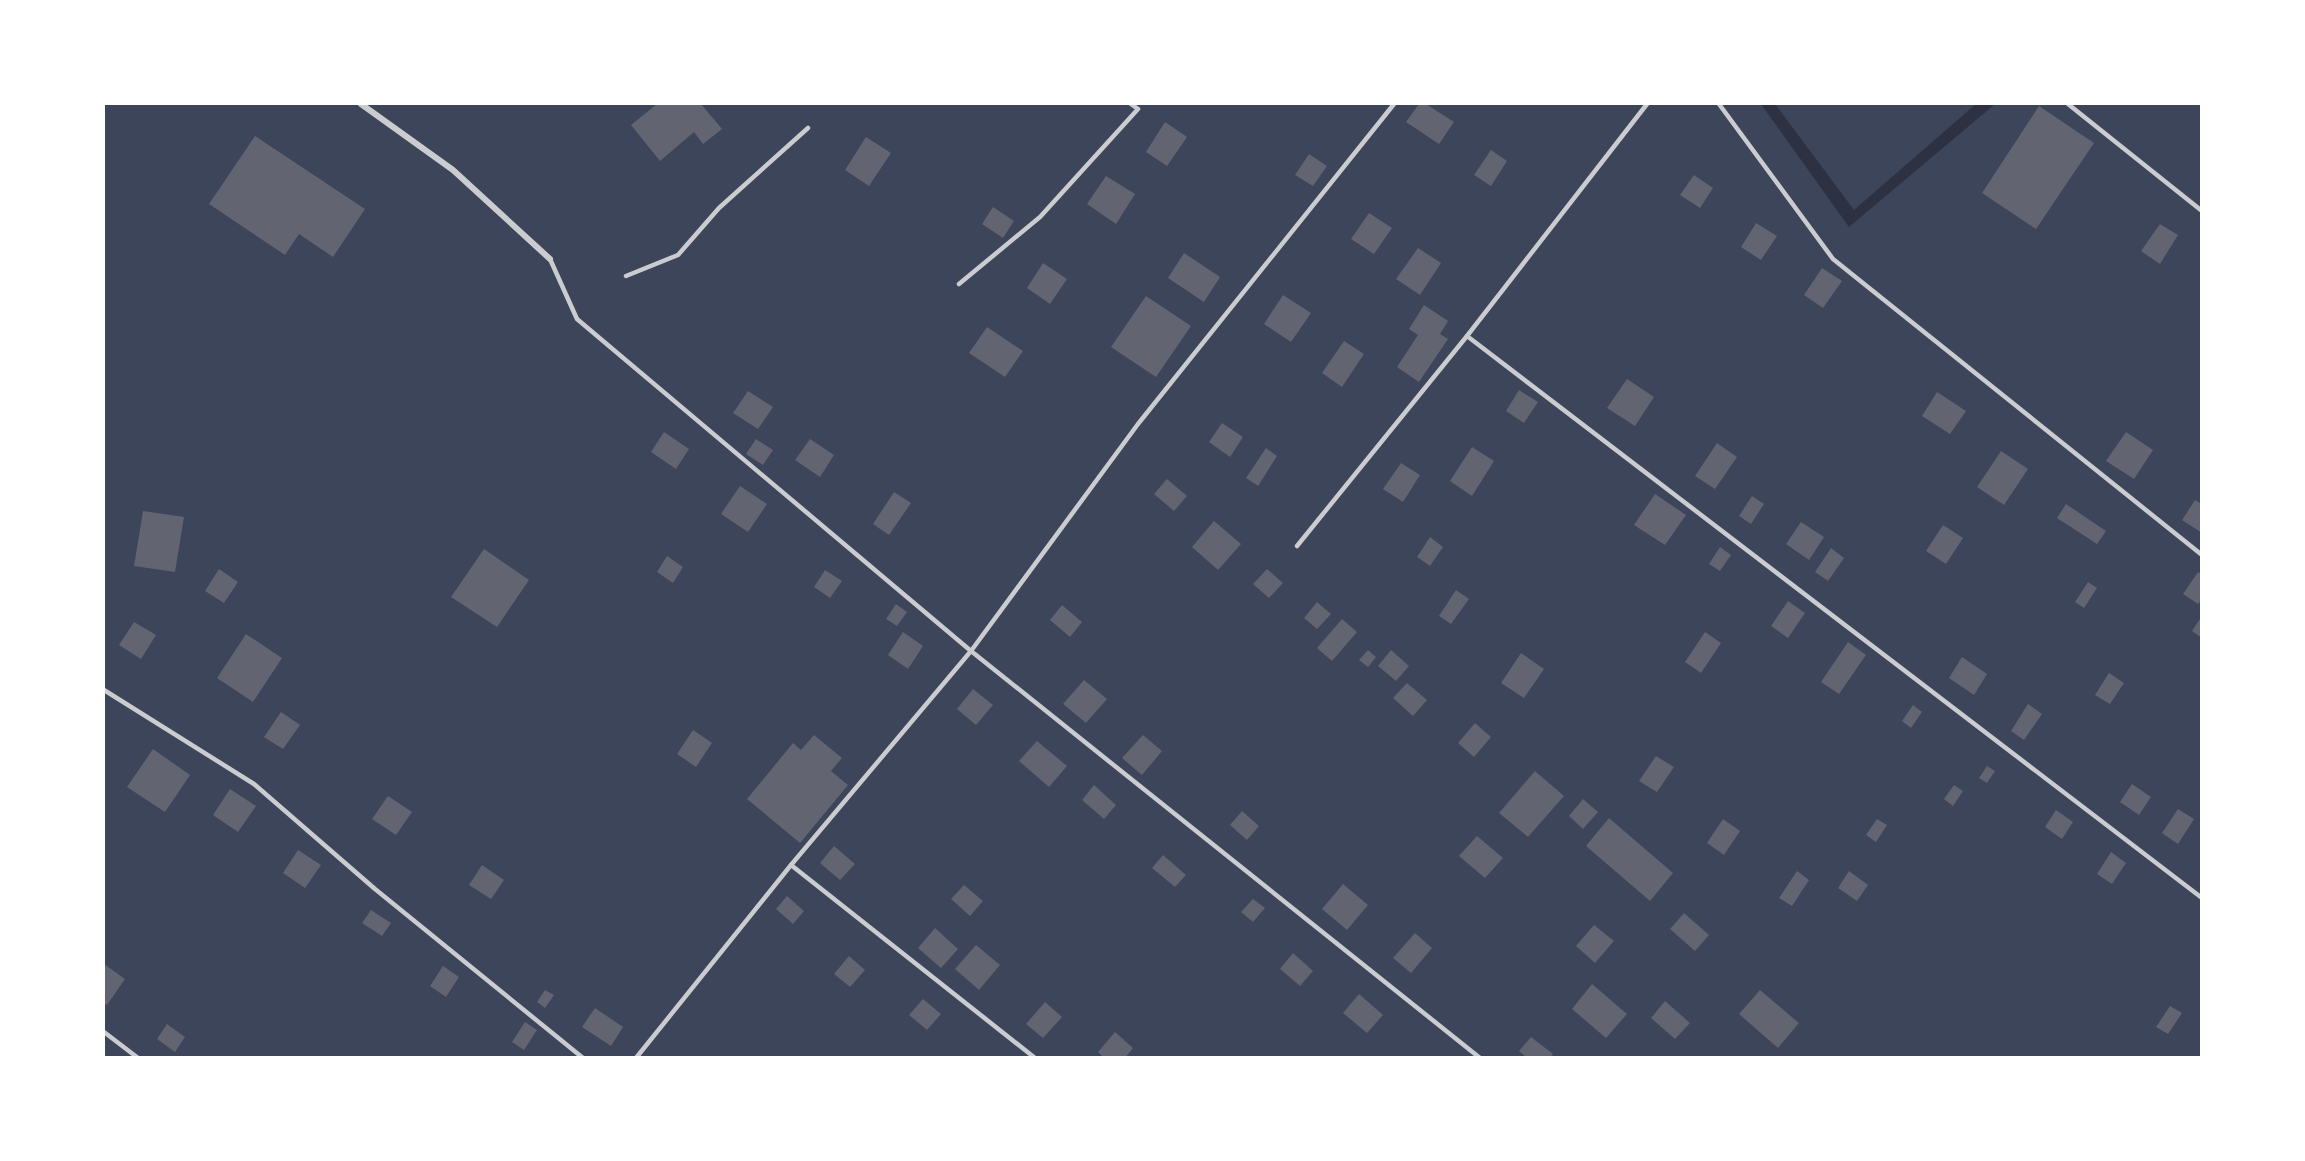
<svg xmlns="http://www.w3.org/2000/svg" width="2305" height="1161" font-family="Inter,sans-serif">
  <rect width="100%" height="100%" fill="#2d3142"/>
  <!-- green -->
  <g fill="#3c4559">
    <polygon points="104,104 1761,104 1849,227 1995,104 2201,104 2201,1057 104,1058"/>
    <polygon points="1775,104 1976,104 1854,210"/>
  </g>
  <!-- building -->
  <g fill="#626471">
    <polygon points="657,104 701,104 722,129 703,144 694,132 660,161 631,125"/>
    <polygon points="1419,104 1426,104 1454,122 1439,144 1406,122"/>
    <polygon points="2039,106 2094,143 2036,229 1982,193"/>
    <polygon points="1165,122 1187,137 1167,166 1146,152"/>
    <polygon points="255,136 365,209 333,257 299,234 285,255 209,204"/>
    <polygon points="866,137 891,153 869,186 845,170"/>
    <polygon points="1491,150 1507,161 1491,186 1474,175"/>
    <polygon points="1309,154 1327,166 1313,186 1295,175"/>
    <polygon points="1694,175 1713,188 1700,208 1680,195"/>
    <polygon points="1106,176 1135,194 1116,224 1087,204"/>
    <polygon points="993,207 1014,221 1003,238 982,224"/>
    <polygon points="1369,213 1392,228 1374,254 1351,239"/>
    <polygon points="1756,223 1777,236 1761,260 1741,247"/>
    <polygon points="2160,224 2178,235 2160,264 2141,251"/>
    <polygon points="1418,248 1441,263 1420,295 1396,279"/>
    <polygon points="1184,253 1220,277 1204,302 1168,278"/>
    <polygon points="1043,263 1067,279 1050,304 1027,288"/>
    <polygon points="1822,268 1842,281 1823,308 1804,295"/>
    <polygon points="1283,295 1311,313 1291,342 1264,324"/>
    <polygon points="1146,296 1191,326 1156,377 1111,347"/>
    <polygon points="1424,305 1448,321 1440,334 1448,339 1419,382 1397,367 1418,335 1409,329"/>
    <polygon points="987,327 1023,351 1005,377 969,353"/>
    <polygon points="1344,341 1364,354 1342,387 1322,373"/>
    <polygon points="1627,379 1654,397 1635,426 1607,408"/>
    <polygon points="1519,390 1538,402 1524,423 1506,411"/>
    <polygon points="748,391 773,407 758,429 733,413"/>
    <polygon points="1937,392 1966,411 1950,434 1922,416"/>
    <polygon points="1222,423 1243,437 1230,457 1209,442"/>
    <polygon points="664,432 689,449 676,469 651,452"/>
    <polygon points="2126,432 2153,450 2134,479 2106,461"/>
    <polygon points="756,439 773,450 763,465 746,454"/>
    <polygon points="810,439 834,455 820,477 795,460"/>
    <polygon points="1717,443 1737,457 1715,489 1695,476"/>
    <polygon points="1472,447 1494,461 1472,496 1450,481"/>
    <polygon points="1266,448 1277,456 1258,486 1246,478"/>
    <polygon points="2001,451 2028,469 2004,505 1977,487"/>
    <polygon points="1401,463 1420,475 1403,502 1383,489"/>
    <polygon points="1167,479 1187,496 1174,511 1154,494"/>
    <polygon points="740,486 767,504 748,532 721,514"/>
    <polygon points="894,492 911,503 889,535 873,524"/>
    <polygon points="1655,494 1686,515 1665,545 1634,525"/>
    <polygon points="1752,496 1764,504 1751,524 1739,516"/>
    <polygon points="2195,500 2202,504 2202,533 2182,520"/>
    <polygon points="2066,504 2106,531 2097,544 2057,518"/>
    <polygon points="143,511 184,517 175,572 134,566"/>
    <polygon points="1214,521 1241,544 1218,570 1192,547"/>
    <polygon points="1801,522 1824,537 1809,560 1786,544"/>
    <polygon points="1943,525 1963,538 1946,564 1926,551"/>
    <polygon points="1430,537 1443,547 1430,566 1417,557"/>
    <polygon points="1720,547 1731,555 1720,571 1709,564"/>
    <polygon points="1831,548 1844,558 1828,581 1815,572"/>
    <polygon points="484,549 529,580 497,627 451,597"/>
    <polygon points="667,556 683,567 673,583 657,572"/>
    <polygon points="219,569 238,582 224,603 205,591"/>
    <polygon points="1267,569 1283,583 1269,598 1253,584"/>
    <polygon points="825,570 842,581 830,598 814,587"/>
    <polygon points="2198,572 2202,574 2202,599 2198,604 2183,594"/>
    <polygon points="2088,582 2097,588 2084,608 2075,602"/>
    <polygon points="1456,590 1469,599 1451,624 1439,616"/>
    <polygon points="1788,601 1805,613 1788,638 1771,626"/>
    <polygon points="1317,602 1331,614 1317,629 1304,618"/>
    <polygon points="896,604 907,612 897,626 886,619"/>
    <polygon points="1062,605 1082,622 1070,637 1050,620"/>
    <polygon points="2202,616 2202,638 2192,631"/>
    <polygon points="1342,619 1357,632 1332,661 1317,648"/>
    <polygon points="134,622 156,635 141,659 119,645"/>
    <polygon points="903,632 923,646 908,669 888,655"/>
    <polygon points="1705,632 1721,643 1701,673 1685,662"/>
    <polygon points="246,634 282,658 253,702 217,678"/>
    <polygon points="1848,642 1866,655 1839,694 1821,682"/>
    <polygon points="1368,650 1376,657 1368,667 1359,660"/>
    <polygon points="1391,650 1409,666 1396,681 1378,666"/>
    <polygon points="1521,653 1544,669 1524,698 1501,683"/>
    <polygon points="1962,657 1987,674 1974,695 1949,678"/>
    <polygon points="2109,673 2124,683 2110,704 2095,695"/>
    <polygon points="1084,680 1107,699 1086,723 1063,704"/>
    <polygon points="1407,683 1427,700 1413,716 1393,698"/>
    <polygon points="973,689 993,705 976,725 957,709"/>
    <polygon points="2028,704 2042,714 2024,740 2011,731"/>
    <polygon points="1913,705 1922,712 1911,728 1902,721"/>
    <polygon points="281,712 300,725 283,749 264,737"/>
    <polygon points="1475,723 1491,737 1474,757 1458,743"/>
    <polygon points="693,730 712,743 696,767 677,754"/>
    <polygon points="814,735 842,758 831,771 848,785 800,843 747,799 793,743 801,750"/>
    <polygon points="1143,735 1162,751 1142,775 1122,758"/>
    <polygon points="1037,741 1067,766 1049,787 1019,761"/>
    <polygon points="153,749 190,775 165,812 127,787"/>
    <polygon points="1656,756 1674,767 1657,792 1639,781"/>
    <polygon points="1987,766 1995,771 1987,783 1979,778"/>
    <polygon points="1535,771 1564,796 1528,837 1499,813"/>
    <polygon points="2132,784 2151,797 2139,815 2120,802"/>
    <polygon points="1094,785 1116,805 1104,819 1082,800"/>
    <polygon points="1954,785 1963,791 1953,806 1944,799"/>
    <polygon points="230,789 256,806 238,832 213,815"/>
    <polygon points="388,796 412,812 396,835 372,819"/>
    <polygon points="1583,799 1598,812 1583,829 1569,816"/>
    <polygon points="2178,809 2194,819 2178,844 2162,833"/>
    <polygon points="2056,810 2073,822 2062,839 2045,827"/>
    <polygon points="1242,811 1259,826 1247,840 1230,825"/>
    <polygon points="1609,818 1673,873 1650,901 1586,846"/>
    <polygon points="1723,819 1740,831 1724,855 1707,843"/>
    <polygon points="1877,819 1887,825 1876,842 1866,835"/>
    <polygon points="1477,836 1503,858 1485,878 1459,856"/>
    <polygon points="834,846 855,864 840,880 820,863"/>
    <polygon points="298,850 321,865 305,888 283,873"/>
    <polygon points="2111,852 2126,863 2112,884 2097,874"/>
    <polygon points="1163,855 1186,875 1175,887 1152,868"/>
    <polygon points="482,865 504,880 491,899 469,885"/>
    <polygon points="1797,871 1809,880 1792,906 1779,898"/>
    <polygon points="1849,871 1868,885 1857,901 1838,888"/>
    <polygon points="1343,884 1368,905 1347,930 1322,909"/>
    <polygon points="964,885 983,901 970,916 951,899"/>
    <polygon points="787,896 804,911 793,924 776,909"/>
    <polygon points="1253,899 1265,908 1253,922 1241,912"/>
    <polygon points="371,910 391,923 382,936 362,923"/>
    <polygon points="1684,913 1709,935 1695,951 1670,929"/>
    <polygon points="1594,925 1614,941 1595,963 1576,946"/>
    <polygon points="935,928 958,949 941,968 918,948"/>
    <polygon points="1415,933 1432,948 1411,973 1393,958"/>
    <polygon points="976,945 1000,965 979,990 955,969"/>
    <polygon points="1293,953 1313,971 1300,986 1280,969"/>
    <polygon points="849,956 865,970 850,987 834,974"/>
    <polygon points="104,964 125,979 107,1005 104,1003"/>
    <polygon points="443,966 459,977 446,997 430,986"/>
    <polygon points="1592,984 1627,1014 1606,1038 1572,1009"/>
    <polygon points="545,990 554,995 545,1008 537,1002"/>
    <polygon points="1760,990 1799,1023 1778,1048 1739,1014"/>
    <polygon points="1359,994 1383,1015 1367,1033 1343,1013"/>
    <polygon points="923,999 941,1014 927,1030 909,1015"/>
    <polygon points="1665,1001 1690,1023 1675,1039 1651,1018"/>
    <polygon points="1045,1002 1062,1017 1043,1038 1026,1024"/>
    <polygon points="2170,1006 2182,1013 2168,1034 2156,1027"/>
    <polygon points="595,1008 623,1027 611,1046 582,1027"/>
    <polygon points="525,1022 537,1030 524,1050 512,1042"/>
    <polygon points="167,1024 185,1037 175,1052 157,1039"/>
    <polygon points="1115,1032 1133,1048 1125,1058 1104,1058 1098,1052"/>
    <polygon points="1531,1037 1553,1054 1550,1058 1527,1058 1519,1051"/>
  </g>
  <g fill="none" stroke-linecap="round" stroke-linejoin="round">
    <!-- service -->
    <g stroke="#caccd0" stroke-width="4.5">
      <polyline points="1719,104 1833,259 2202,555"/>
      <polyline points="2068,104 2202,211"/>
      <polyline points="550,259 577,319 971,651 1480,1058"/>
      <polyline points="626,276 678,255 719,208 808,128"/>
      <polyline points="959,284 1040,217 1138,109 1131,104"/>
      <polyline points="1467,336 2202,898"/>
      <polyline points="1297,546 1467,336 1647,104"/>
      <polyline points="104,690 254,784 375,889 583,1058"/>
      <polyline points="791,865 1035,1058"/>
      <polyline points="104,1032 138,1058"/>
      <polyline points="636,1058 791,865 971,651 1138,424 1394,104"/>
    </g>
    <!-- minor -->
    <polyline stroke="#caccd0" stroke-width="6" points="361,104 453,170 550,259"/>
  </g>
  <!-- border -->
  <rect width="2305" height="1161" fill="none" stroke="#ffffff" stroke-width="210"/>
</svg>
